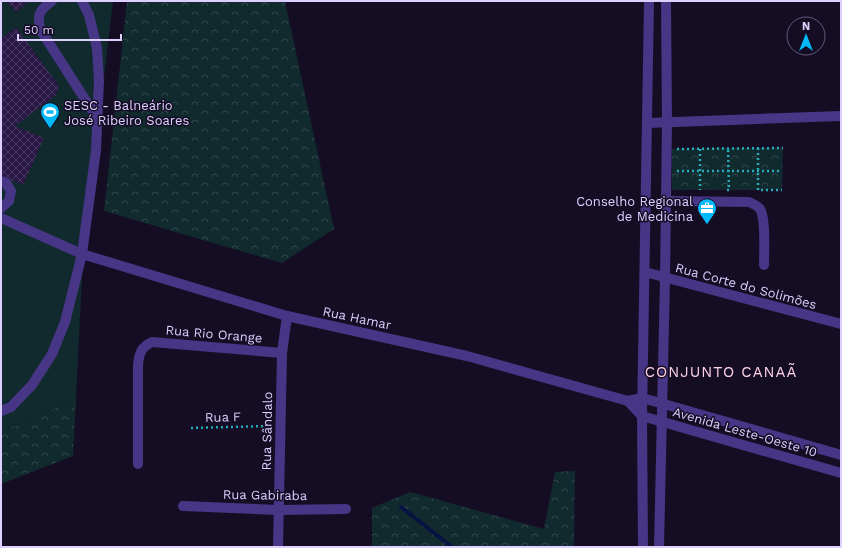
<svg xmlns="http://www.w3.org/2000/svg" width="842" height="548" font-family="'Work Sans',sans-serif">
  <defs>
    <pattern id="forest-crowns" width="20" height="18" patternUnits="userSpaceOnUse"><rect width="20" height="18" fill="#102a2e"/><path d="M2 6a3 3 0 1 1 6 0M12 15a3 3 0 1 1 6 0" fill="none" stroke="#32484d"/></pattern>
    <pattern id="building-cross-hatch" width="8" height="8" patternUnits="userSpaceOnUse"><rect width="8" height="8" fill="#291845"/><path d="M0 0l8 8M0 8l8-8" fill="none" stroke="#483961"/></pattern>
  </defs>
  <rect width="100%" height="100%" fill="#150d24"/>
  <!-- forest -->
  <g fill="url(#forest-crowns)">
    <polygon points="127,1 285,1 334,229 282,263 104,211"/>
    <polygon points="728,148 783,148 782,190 672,190 672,149"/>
    <polygon points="76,399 73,456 1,484 1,432"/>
    <polygon points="575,471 574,547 372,547 372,508 410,492 544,529 555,472"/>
  </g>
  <!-- pitch -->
  <polygon fill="#102a2e" points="1,1 113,1 83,257 76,399 1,432"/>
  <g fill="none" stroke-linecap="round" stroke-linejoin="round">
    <!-- stream -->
    <polyline stroke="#071342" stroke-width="4" points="401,507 452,547"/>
  </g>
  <!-- building -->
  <g fill="url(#building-cross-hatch)">
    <polygon points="8,1 30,1 16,12 7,2"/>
    <polygon points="16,27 59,86 56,95 15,126 44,138 23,185 1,176 1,39"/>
  </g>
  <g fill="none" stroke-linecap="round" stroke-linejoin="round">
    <!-- path -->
    <g stroke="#28abba" stroke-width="2.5" stroke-dasharray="2 3" stroke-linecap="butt">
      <polyline points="758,148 758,190 782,190"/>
      <polyline points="677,149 783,148"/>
      <polyline points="700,149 700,190"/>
      <polyline points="677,171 782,171"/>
      <polyline points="727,190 729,190 728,148"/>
      <polyline points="191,428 269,426"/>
    </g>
    <!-- minor -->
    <g stroke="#463685" stroke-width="10">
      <path d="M52,1C40,10 37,13 40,29L97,118"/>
      <polyline points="648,123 841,116"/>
      <polyline points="1,181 6,183 11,191 9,201 1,208"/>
      <path d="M666,201L749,202C753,204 757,205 760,209C766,218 764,253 764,265"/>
      <polyline points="1,218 82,254 287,316 467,356 628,401 642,398 664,404 841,455"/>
      <polyline points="645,272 841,324"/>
      <polyline points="628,401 642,416 841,473"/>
      <polyline points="1,411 11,407 32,385 52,354 65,322 82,254 96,150 99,81 97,48 89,15 82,1"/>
      <path d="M138,464V365C139,354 141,347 152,342L282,353"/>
      <polyline points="183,506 278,510 346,509"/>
      <polyline points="278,547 282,353 287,316"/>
      <polyline points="643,547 642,416 649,1"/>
      <polyline points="659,547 665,278 667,122 666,1"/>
    </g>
  </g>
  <!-- icons -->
  <defs>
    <g id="stadium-pin" transform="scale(1)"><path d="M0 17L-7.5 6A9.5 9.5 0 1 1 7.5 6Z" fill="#00b8fa" stroke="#150d24"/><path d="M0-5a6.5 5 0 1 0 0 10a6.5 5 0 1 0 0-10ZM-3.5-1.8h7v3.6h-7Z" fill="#fff"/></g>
    <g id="office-pin" transform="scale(1)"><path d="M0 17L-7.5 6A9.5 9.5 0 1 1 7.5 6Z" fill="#00b8fa" stroke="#150d24"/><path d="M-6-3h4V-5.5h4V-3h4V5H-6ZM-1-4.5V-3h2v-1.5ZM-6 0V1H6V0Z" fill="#fff"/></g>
  </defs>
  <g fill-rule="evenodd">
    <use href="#stadium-pin" x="50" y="112"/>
    <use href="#office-pin" x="707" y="208"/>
  </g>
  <g text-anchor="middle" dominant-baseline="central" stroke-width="3" stroke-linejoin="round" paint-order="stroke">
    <!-- poi labels -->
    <g font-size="13" fill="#ddcfff" stroke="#150d24" text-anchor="start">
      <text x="64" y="105">SESC - Balneário<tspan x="64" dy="15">José Ribeiro Soares</tspan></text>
      <text x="693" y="201" text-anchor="end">Conselho Regional<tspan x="693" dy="15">de Medicina</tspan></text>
    </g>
    <!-- street labels -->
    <g font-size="13" fill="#ddcfff" stroke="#150d24">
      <text transform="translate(746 286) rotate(15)">Rua Corte do Solimões</text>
      <text transform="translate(357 318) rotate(12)">Rua Hamar</text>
      <text transform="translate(214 334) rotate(5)">Rua Rio Orange</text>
      <text transform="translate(223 417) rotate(-1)">Rua F</text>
      <text transform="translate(267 431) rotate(-89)">Rua Sândalo</text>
      <text transform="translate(745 432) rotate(16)">Avenida Leste-Oeste 10</text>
      <text transform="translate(265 495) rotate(1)">Rua Gabiraba</text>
    </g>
    <!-- quarter labels -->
    <g font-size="15" letter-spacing="1" fill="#ffd1e7" stroke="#150d24">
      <text x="721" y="372">CONJUNTO CANAÃ</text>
    </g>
  </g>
  <!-- border -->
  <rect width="842" height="548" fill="none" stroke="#ddcfff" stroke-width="4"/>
  <!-- north arrow -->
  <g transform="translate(806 36)"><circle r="19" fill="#150d24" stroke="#655b7c"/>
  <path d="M0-3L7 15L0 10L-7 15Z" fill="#00b8fa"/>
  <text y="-6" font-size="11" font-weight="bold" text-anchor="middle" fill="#ddcfff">N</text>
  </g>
  <!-- scale -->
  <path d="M18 34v6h103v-6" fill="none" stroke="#ddcfff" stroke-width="2"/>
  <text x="24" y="34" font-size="12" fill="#ddcfff" stroke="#150d24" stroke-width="3" paint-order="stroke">50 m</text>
</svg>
